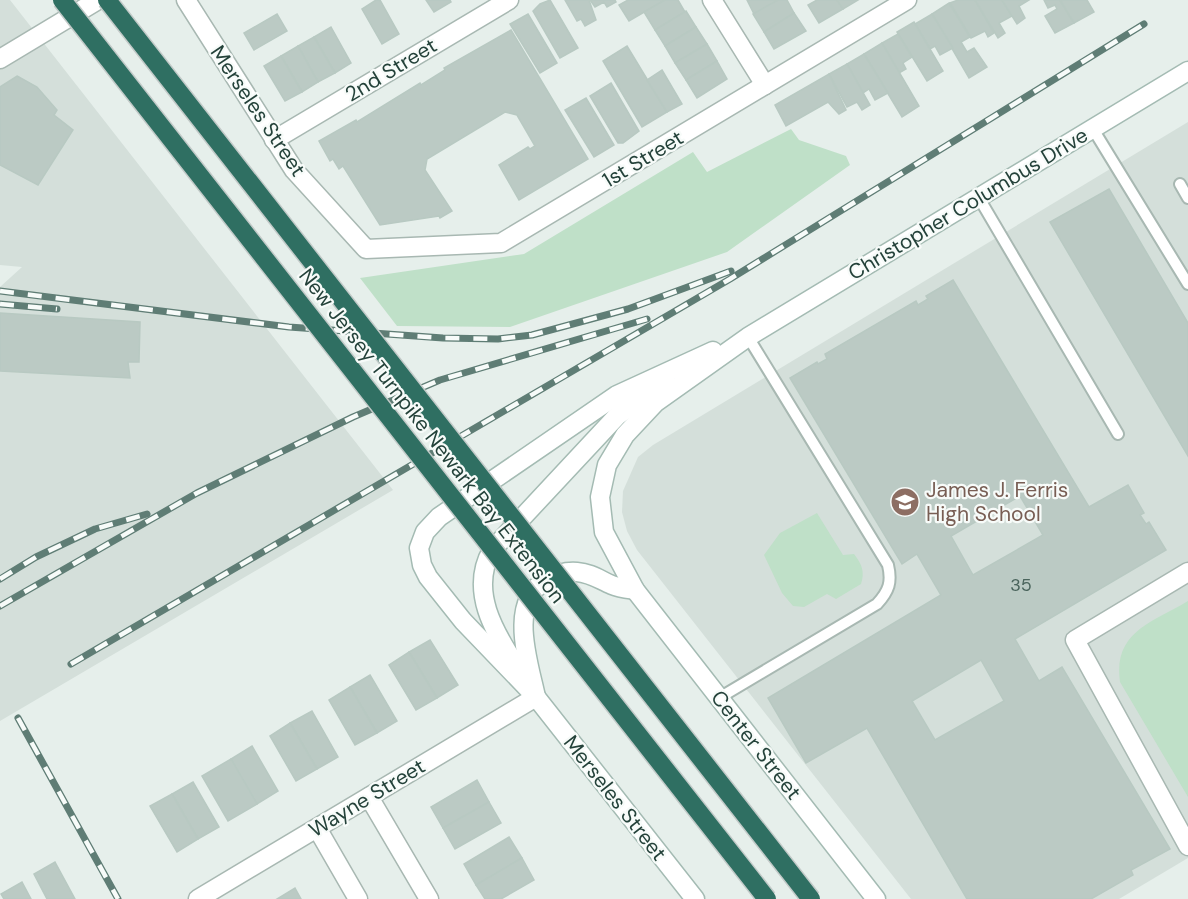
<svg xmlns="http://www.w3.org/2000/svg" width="1188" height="899" font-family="'DM Sans',sans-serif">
  <rect width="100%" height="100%" fill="#e6efeb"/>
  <!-- built -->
  <g fill="#d4dfda">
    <polygon points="0,0 10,0 393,490 0,721 0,287 22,267 0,265"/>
    <polygon points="1188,122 1188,858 1119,899 911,899 637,550 627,531 622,512 623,491 638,457 653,445"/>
  </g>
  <!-- green -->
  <g fill="#bfe0c8">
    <polygon points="791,129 799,140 846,156 850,165 727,252 510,327 397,326 360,278 524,254 693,152 707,172"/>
    <path d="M817,513L843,555L854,554C862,564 865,572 861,584L836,599L827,594L804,607L793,606L782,593L764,555L780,533Z"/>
    <path d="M1188,601V797L1120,682C1113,632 1151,623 1188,601Z"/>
  </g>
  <!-- building -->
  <g fill="#bbcac4" stroke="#b8c9c2" stroke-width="1.5" fill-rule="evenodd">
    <polygon points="376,0 380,0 399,34 382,44 362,9"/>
    <polygon points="426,0 450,0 451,2 434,12"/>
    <polygon points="550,0 578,48 560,58 533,11 540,4"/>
    <polygon points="565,0 589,0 596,20 585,26 581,19 577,21"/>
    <polygon points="590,0 615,0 616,2 607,7 604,2 595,7"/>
    <polygon points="628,0 665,0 629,21 619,5"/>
    <polygon points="665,0 678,0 685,12 655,30 644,12"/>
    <polygon points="747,0 778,0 754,14"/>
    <polygon points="778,0 787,0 794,13 764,32 753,14"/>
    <polygon points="817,0 837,0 843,9 819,23 808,5"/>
    <polygon points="837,0 858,0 843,9"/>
    <polygon points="958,0 975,0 994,33 988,37 985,31 971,38 950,3"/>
    <polygon points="975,0 1002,0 1012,16 999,23 1005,33 998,38"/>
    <polygon points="1002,0 1029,0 1019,6 1025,18 1017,24"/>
    <polygon points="1044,0 1060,0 1074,23 1055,33 1045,16 1057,9 1055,5 1048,8"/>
    <polygon points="1060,0 1087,0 1094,12 1074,23"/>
    <polygon points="949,3 970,37 961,42 967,52 974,48 987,67 969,78 932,14"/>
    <polygon points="686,11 696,27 665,46 655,30"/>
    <polygon points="794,13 806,31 774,49 764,32"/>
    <polygon points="277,14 287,31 254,50 244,33"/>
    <polygon points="528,14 557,63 540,73 510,24"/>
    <polygon points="932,14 953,48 940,55 935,46 930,49 915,24"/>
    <polygon points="914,22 943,71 927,81 897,32"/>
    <polygon points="331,27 351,63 335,73 314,37"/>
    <polygon points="696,27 707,44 675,63 665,46"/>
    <polygon points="511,30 588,159 519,200 499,165 528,147 530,149 535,146 517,115 505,112 427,159 425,170 452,211 440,218 439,216 380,225 343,166 339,169 333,159 330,161 319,141 356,120 357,122 420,83 421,85 445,70 444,68"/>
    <polygon points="898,34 912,57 903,63 906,69 899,73 882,43"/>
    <polygon points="314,37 335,73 318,82 298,46"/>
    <polygon points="882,43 919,106 902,117 864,54"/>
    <polygon points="707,44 717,61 686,80 675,63"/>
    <polygon points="298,46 318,82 302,92 281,56"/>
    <polygon points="627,46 667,112 642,127 603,61"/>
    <polygon points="864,54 888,93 875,100 869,89 863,93 847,64"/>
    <polygon points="281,56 302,92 285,101 264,66"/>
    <polygon points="717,61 727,79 697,98 686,80"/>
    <polygon points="847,64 870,105 862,110 857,102 847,107 829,74"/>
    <polygon points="662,70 682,104 667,112 647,80"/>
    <polygon points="829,74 846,110 839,114 828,102 786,126 775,105"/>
    <polygon points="17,76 37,87 57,110 54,115 73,130 38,185 0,165 0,87"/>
    <polygon points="611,83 639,131 623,143 618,143 590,96"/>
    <polygon points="586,98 614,145 594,157 565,110"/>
    <polygon points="1109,189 1188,323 1188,456 1050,222"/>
    <path d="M953,280L1089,507L1128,485L1144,513L1140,515L1146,524L1149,522L1166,550L1015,639L1039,681L1062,667L1170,849L1131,870L1133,875L1091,899H967L867,728L806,763L768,698L941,595L917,554L902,564L790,378L817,362L818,364L827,359L825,354L916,301L918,305L928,299L926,296ZM1020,496L1043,535L973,575L951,536ZM981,660L1004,701L935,740L912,701Z"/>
    <polygon points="0,313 140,322 139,362 128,362 130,378 0,371"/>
    <polygon points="430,640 458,685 437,698 409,652"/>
    <polygon points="409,652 437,698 416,710 389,665"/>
    <polygon points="370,675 397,721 377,733 350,687"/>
    <polygon points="350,687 377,733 355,745 329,700"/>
    <polygon points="312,711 338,757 317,769 290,723"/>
    <polygon points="290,723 317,769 296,781 270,736"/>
    <polygon points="252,746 278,791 257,804 231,759"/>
    <polygon points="231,759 257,804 228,821 202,776"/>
    <polygon points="477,780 489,802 443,828 431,807"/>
    <polygon points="193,782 219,827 198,839 172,794"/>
    <polygon points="172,794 198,839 177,852 150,806"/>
    <polygon points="489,802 501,823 455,849 443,828"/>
    <polygon points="509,837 522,858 476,885 464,864"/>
    <polygon points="522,858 534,880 501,899 485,899 476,885"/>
    <polygon points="55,862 75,899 47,899 34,874"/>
    <polygon points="22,882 31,899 4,899 1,894"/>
    <polygon points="295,888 301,899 277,899"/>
  </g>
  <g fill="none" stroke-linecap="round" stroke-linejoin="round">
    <!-- service casing -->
    <g stroke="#a8b8b2" stroke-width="14">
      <g id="service">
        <polyline points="1093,129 1188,284"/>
        <polyline points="1180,184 1188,198"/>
        <polyline points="979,198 1118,434"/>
        <path d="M719,698L877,604C889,591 892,582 888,565L748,337"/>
      </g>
    </g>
    <!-- minor casing -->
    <g stroke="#a8b8b2" stroke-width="21">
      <g id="minor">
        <polyline points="186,0 294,170 366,249 501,243 907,0"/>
        <polyline points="712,0 765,85"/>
        <polyline points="0,59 98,0"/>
        <polyline points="274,140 509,0"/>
        <polyline points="1188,572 1075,640 1188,846"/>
        <polyline points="369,797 429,899"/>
        <polyline points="317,828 358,899"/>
        <polyline points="198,899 536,697"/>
      </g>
    </g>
    <!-- secondary casing -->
    <g stroke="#a4bbb3" stroke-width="21">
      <g id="secondary">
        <path d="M517,667C494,632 469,590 492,550L617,416L666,380"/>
        <path d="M536,697C529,663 507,603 546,580C556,574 566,571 577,572C591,573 600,580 612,585C619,588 628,589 635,590"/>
        <polyline points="695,899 536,697 463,621 428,577 422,565 419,548 425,532 439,517 617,395 713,351"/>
        <polyline points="876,899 635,590 604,532 600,497 607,465 625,435 655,403 748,337 1188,71"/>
      </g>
    </g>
    <!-- service -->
    <use href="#service" stroke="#fff" stroke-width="10"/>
    <!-- minor -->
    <use href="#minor" stroke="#fff" stroke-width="18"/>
    <!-- secondary -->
    <use href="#secondary" stroke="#fff" stroke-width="18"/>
    <!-- rail casing -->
    <g stroke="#5f7d75" stroke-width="7">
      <g id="rail">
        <polyline points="0,291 289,327 443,338 498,339 532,335 628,309 731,271"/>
        <polyline points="0,304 57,309"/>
        <polyline points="0,579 36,557 95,529 147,514"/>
        <polyline points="0,606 197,493 353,417 440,380 647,319"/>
        <polyline points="71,664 730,279 1144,24"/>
        <polyline points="18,718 118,899"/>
      </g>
    </g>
    <!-- rail -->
    <use href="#rail" stroke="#f7fbf9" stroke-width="4.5" stroke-dasharray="14" stroke-linecap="butt"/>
    <!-- motorway-bridge casing -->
    <g stroke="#c2cac8" stroke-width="21" stroke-linecap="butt">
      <g id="motorway-bridge">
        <polyline points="62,0 767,899"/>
        <polyline points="107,0 811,899"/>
      </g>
    </g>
    <!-- motorway-bridge -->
    <use href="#motorway-bridge" stroke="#2f6f62" stroke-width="18"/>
  </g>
  <!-- icons -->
  <defs>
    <g id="school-disc" transform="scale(1.5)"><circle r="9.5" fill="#8d6e63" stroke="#f7fbf9"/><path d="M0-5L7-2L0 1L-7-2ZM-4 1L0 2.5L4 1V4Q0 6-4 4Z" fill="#fff"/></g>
  </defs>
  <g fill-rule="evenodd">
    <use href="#school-disc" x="905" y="502"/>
  </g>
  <g text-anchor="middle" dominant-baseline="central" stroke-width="4.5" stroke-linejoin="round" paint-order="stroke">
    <!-- number labels -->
    <g font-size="18" fill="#4a645c">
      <text x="1021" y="585">35</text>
    </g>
    <!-- street labels -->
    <g font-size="21" fill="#24423a" stroke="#f7fbf9">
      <text transform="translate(391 70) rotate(-31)">2nd Street</text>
      <text transform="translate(258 111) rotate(56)">Merseles Street</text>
      <text transform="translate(643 159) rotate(-31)">1st Street</text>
      <text transform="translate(968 204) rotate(-31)">Christopher Columbus Drive</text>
      <text transform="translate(432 436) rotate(52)">New Jersey Turnpike Newark Bay Extension</text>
      <text transform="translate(756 745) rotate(52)">Center Street</text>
      <text transform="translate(367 798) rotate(-31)">Wayne Street</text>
      <text transform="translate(615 798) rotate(52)">Merseles Street</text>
    </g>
    <!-- education labels -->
    <g font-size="21" fill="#785e54" stroke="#f7fbf9" text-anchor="start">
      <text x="926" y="490">James J. Ferris<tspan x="926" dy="24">High School</tspan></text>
    </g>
  </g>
</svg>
